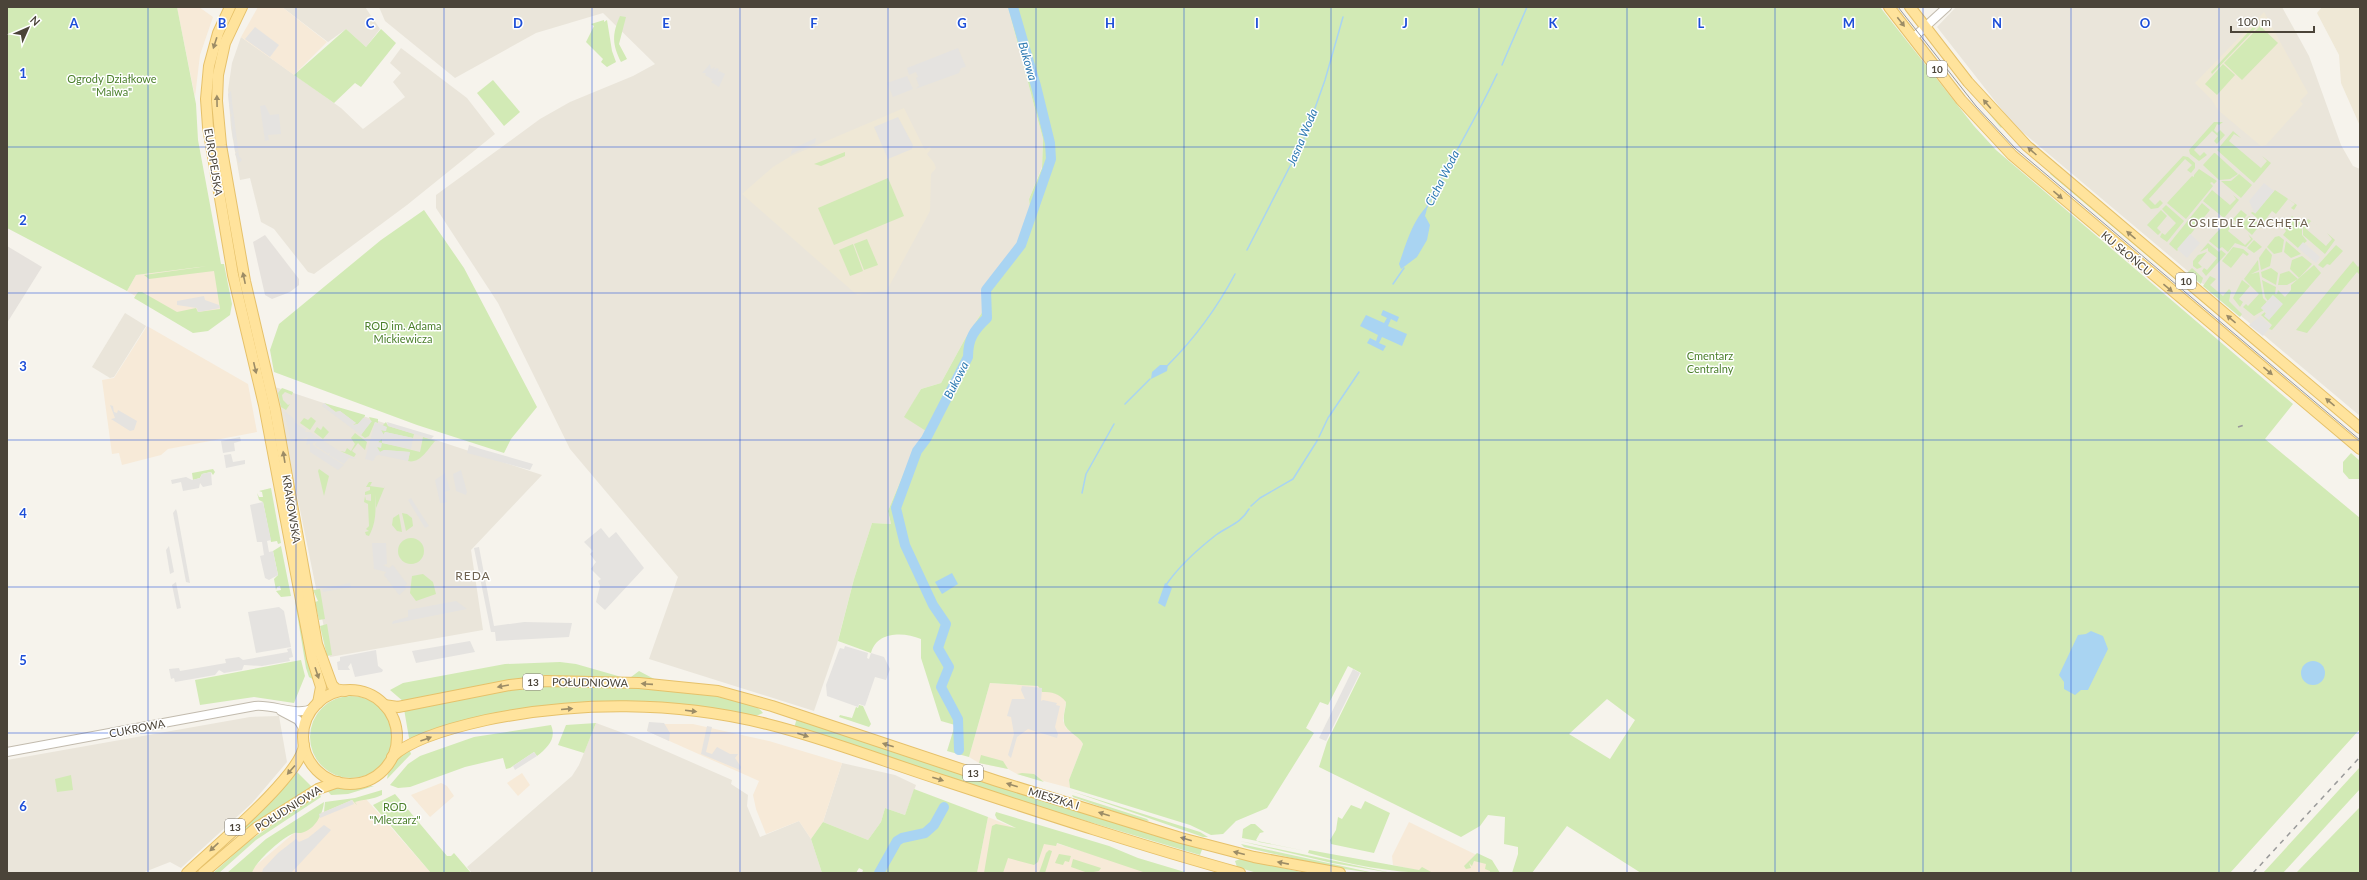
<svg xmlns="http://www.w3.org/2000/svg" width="2367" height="880" font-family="Lato,sans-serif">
  <rect width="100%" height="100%" fill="#f6f3ec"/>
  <!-- residential -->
  <g fill="#eae5da">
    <polygon points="282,7 365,7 380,29 366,47 346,29 328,42"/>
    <polygon points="379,7 1008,7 1043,139 1042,167 1029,199 1031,218 1021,245 1009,259 989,290 988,303 965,339 941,383 921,389 905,417 926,430 922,439 914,449 888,511 891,524 872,523 854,579 837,644 814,711 649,659 678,577 570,449 498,303 436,208 436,195 540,119 570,102 633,76 655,64 603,13 536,33 455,78 385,21"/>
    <polygon points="1956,7 2282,7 2309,56 2341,145 2353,166 2360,169 2360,416 2013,124 1937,27"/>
    <polygon points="241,37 341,108 363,129 405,97 393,82 401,73 390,63 401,48 467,98 495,134 407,205 314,274 308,272 274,229 261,222 250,178 240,180 231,128 228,90 232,63"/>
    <polygon points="125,313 146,326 114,377 110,378 92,367"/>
    <polygon points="275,387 542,475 471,550 483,630 330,657"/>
    <polygon points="279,716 287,762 252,803 181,868 170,862 142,873 7,873 7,760 250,717"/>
    <polygon points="596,723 634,737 732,780 731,784 748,795 747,806 760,837 799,821 811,839 822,873 472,873 467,867 572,776 579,765"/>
    <polygon points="842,763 895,775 916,785 905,815 885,808 881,822 868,840 823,822"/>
  </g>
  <!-- commercial -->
  <g fill="#f7ead8">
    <polygon points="177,7 199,7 213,17 200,55 195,97"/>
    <polygon points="258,7 282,7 327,42 294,75 241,37"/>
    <polygon points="221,264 229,313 195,332 127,291 136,275"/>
    <polygon points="147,326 248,384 257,432 168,449 161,455 122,465 119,453 112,454 102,380 114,378"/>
    <polygon points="990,683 1039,686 1042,692 1054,692 1063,697 1066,702 1063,720 1066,728 1080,738 1083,744 1069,780 1070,788 1017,774 1008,769 979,763 969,757"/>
    <polygon points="649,724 693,724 769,741 842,763 823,822 811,839 799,821 766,834 756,809 753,795 759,781 647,731"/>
    <polygon points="522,773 530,785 518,796 507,783"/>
    <polygon points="441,783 447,786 454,796 430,817 411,795"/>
    <polygon points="366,799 431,873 247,873 314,816 348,801"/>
    <polygon points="988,817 1039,838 1154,873 977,873"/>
    <polygon points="1409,822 1491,862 1495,873 1431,873 1393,865 1392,856"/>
  </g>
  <!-- industrial -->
  <g fill="#e6e2dd">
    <polygon points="265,235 299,279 299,285 290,292 272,299 265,295 253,242"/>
    <polygon points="7,246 42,267 7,323"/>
  </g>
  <!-- education -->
  <g fill="#efe8d6">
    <polygon points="2322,7 2360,7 2360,126 2341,83 2339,55 2317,13"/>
    <polygon points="2264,12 2308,93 2300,101 2303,104 2266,145 2261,146 2218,110 2212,100 2195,83"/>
    <polygon points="904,108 925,150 930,146 931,149 927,154 934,163 936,168 931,174 930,211 887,290 857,295 742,194 773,167 791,156"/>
  </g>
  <!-- green -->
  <g fill="#d2eab5" fill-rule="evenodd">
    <polygon points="7,7 177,7 196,104 198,140 221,264 224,264 232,304 230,315 208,331 193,333 134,298 138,292 142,292 177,312 196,308 198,312 220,309 214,271 149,279 144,275 208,266 136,275 127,291 7,228"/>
    <path d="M1008,7H1880L1974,126L1996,150L2293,404L2265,439L2360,518V729L2230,873H1641L1567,826L1532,873H1512L1518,854V847L1504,844L1505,817L1488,815L1480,826L1461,837L1319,767L1327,742L1361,673L1348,666L1328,705L1320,702L1306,728L1314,733L1267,808L1236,821L1223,834L1211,835L1190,825L1070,788L1069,780L1083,744C1079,735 1064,731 1064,721C1063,715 1066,708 1066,702C1059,693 1052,692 1042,692L1038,686L990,683L969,757L947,751L955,725L941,721L921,658V639C904,632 877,631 871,653L838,641L854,579L872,523L891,524L888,511L914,449L926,431L904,417L921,389L941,383L965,339L988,303L989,290L997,274L1021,245L1031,218L1029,199L1042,168L1043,139ZM1607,699L1635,720L1610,759L1569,734Z"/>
    <path d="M620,16L626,17L619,44L627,59L621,62C612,44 612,34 620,16Z"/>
    <polygon points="604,20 604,22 607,20 612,51 616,62 607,67 601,62 603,59 586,42 594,26 591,24"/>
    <polygon points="2254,26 2256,28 2212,74 2211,72"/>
    <polygon points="2260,26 2278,43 2242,80 2224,63"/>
    <polygon points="346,29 366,47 381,29 396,43 361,87 355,83 334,103 294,75"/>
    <polygon points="1932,40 2003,126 2001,128 1930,42"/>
    <polygon points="2223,64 2235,75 2217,95 2205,84"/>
    <polygon points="493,80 520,112 504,126 477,93"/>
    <polygon points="2214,122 2223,122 2219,125 2217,124 2214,130 2217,133 2220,130 2225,135 2217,144 2214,141 2218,136 2212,131 2194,150 2200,156 2204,152 2207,155 2199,161 2190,154 2189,150"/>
    <polygon points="2233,131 2241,138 2234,134 2229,141 2261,168 2267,161 2262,156 2271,163 2254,183 2217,150"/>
    <polygon points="845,152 845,156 821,166 814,164"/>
    <polygon points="2214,153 2215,153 2238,174 2230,179 2219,180 2203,165"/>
    <polygon points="2183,156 2188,157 2195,163 2195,168 2191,173 2187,170 2192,165 2185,159 2149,199 2155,205 2160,200 2163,203 2158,208 2151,209 2142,200"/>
    <polygon points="2199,169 2217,181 2214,184 2212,182 2210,183 2213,186 2186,219 2167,203 2192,176 2194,177 2194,175"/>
    <polygon points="2052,172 2358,430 2357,432 2050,174"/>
    <polygon points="2239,174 2252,185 2241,198 2221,181 2231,181"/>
    <polygon points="888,178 904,216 834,245 818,208"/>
    <polygon points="2212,190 2230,205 2236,199 2233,195 2239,200 2224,218 2203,201"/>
    <polygon points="2275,190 2297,205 2294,210 2291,208 2295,204 2288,199 2276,214 2272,211 2263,223 2251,213 2252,212 2255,213"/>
    <polygon points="2202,203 2210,210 2177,251 2169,244"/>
    <polygon points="2166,205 2184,221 2167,242 2160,237 2162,233 2165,235 2176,223 2162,209"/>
    <polygon points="424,210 464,268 537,407 511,439 504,453 417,425 274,372 270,350 279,324 381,240"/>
    <polygon points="2161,210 2167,216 2157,228 2161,232 2158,235 2147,225"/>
    <polygon points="2241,210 2247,215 2239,224 2233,219"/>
    <polygon points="2249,216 2260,225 2252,235 2241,225"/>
    <polygon points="2292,216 2302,224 2302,235 2307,241 2298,248 2283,235 2286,231 2283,227"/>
    <polygon points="2308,219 2317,225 2311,221 2305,228 2326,246 2332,239 2327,233 2335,240 2325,254 2303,235 2303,225"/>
    <polygon points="2232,221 2237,226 2233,224 2228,231 2245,245 2251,239 2248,234 2253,239 2246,247 2235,243 2228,252 2222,247 2219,249 2209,241 2218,231"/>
    <polygon points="2279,236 2284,240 2282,252 2274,254 2267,247 2275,237"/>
    <polygon points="867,239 878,265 864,270 854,244"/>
    <polygon points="2254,240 2262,247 2254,253 2247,248"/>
    <polygon points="2286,241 2301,254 2291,258 2284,252"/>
    <polygon points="2208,243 2219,252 2221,250 2226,254 2206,276 2202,271 2204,268 2207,270 2217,258 2208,251 2208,248 2200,252"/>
    <polygon points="853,244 863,271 850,276 839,250"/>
    <polygon points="2336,245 2343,251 2330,265 2327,264 2323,268 2318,265"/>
    <polygon points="2233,247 2243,249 2249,254 2247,256 2243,253 2231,268 2222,261"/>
    <polygon points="2266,248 2272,255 2270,266 2261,270 2259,258"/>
    <polygon points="2207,252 2198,263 2202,267 2197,269 2193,266 2193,261 2198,255"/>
    <polygon points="2302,256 2312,264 2299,278 2290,269 2292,260"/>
    <polygon points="2258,260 2259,270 2251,274 2259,272 2263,298 2267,302 2261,308 2264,310 2254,316 2243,307 2246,304 2248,306 2259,294 2244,279"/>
    <polygon points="2353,261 2358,267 2360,265 2360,275 2357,272 2307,333 2296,330"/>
    <polygon points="2314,265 2321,273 2272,330 2269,329 2272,325 2261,315 2265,312 2269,320 2273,295 2268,301 2265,297 2262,280 2276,287 2275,294 2277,294 2278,290 2285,297 2291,290 2291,285"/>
    <polygon points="2192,268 2203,278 2201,284 2187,273"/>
    <polygon points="2271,268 2278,273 2276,285 2262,277 2261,272"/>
    <polygon points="2289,271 2298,279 2287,285 2278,285 2280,274"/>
    <polygon points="2210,276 2216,279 2210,285 2223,296 2229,289 2231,291 2229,301 2242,314 2240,317 2203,286"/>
    <polygon points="2242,280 2250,286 2239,299 2243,302 2240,307 2233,298"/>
    <polygon points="282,388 293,392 292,395 285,392 282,395 283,400 288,405 290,404 286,410 281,407 278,393"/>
    <polygon points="324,403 365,415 365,416 358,424 353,425 356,423 340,411 336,412"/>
    <polygon points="311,417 316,421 310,430 300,423 304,418 308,420"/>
    <polygon points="369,417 378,419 378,423 375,422 369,436 365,438 361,435 371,421"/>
    <polygon points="386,422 388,426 414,434 413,438 385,432 383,435 381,430 386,431 382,426"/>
    <polygon points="323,426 329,432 323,439 314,432 317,427 321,430"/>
    <polygon points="355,433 367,442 365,450 358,443 352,451 356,454 354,457 340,451 345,452 347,448 351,451 355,444 351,438"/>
    <path d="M423,437L435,441C428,449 420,464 408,461L410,452L384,450L380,452L377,449L378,442L382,439L383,443L420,452Z"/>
    <polygon points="2351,453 2360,461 2360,479 2349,479 2343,472 2343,462"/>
    <polygon points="213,469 215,472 213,475 211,472 202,474 200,478 193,480 192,473"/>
    <polygon points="319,469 329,476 324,496 318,471"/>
    <path d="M369,482H372L370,486L384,488L385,486L376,508V494C375,511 377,521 369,536L366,535L365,532L369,531L366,529L369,526L368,504L364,502L365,496L366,500L371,501V494L365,495V492L370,490V487H366Z"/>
    <polygon points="271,488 281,543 278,544 277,541 271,542 263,502 259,500 257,493 259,497 263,497 262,492 259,491"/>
    <polygon points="402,513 407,514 412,518 413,526 406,531"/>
    <polygon points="399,514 402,532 397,531 392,525 393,518"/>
    <circle cx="411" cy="551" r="13"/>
    <polygon points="281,546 291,596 281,597 276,591 281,590 280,586 277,587 276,590 274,579 278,575 273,551"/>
    <polygon points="423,574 433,582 436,594 416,601 410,593 412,576"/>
    <polygon points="320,589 325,619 319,620 315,602 318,601 313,590"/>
    <polygon points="295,601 297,601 316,681 309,677 306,668"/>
    <polygon points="327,624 332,655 327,656 320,626"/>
    <polygon points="301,660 305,676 294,703 254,697 200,705 195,680"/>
    <polygon points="560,662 576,664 625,678 631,677 639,671 658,681 585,676 542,677 404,702 390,690 403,683 505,664"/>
    <path d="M567,683C599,685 749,687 763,713L756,716L680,704L638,702L595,703L411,740L409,738L404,709L495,690Z"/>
    <circle cx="351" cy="737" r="41"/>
    <polygon points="859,705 863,706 871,724 869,727 839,717 840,715 852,718 856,707 858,708"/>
    <polygon points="797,718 1203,847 1200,855 1026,803 794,728"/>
    <polygon points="596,723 584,753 558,745 566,725"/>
    <path d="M551,725C557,739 547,748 537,756L534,752L510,768L506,769L503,758L465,767L410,787L398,788L390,785L408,764L420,756L474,737Z"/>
    <path d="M409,748L411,754L387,779C388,767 400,755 409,748Z"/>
    <polygon points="981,755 1003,761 1008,769 979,763"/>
    <polygon points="2360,767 2360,789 2283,873 2263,873"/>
    <polygon points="296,771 313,788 243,832 242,830"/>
    <polygon points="1022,773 1034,774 1044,782 1017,774"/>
    <polygon points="71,775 73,790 57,792 55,779"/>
    <path d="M371,786H374L348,794L331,795L326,789C341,786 355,790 371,786Z"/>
    <polygon points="914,789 988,817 977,873 862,873 863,870 859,868 856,873 822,873 811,839 823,822 868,840 881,822 885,808 905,815"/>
    <path d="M382,790V795C372,800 365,799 355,802L357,805L352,800L324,812L325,802L355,798Z"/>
    <polygon points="1071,791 1200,832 1208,837 1203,837"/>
    <polygon points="319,793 321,797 256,840 219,873 213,873 249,841"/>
    <polygon points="395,794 447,856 451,856 454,853 471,873 431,873 373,805"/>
    <polygon points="1072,795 1147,819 1149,821 1138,820 1073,797"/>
    <polygon points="1365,801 1390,813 1374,853 1331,844 1330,840 1336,830 1338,817 1342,819 1351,805 1361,809"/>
    <path d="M324,802C323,814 315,830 301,833C298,833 295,832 292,834C281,839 255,862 252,873H227L266,839Z"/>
    <polygon points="2360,807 2360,873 2296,873"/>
    <polygon points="996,812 1109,846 1138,858 1188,873 1146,873 1057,843 1056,846 1044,844 1038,862 1034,865 1008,858 1003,873 984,873 992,826 996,824 1016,828 997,819 995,815"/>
    <polygon points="1251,824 1255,824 1264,832 1260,833 1256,840 1259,842 1306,851 1242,838 1243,829"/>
    <polygon points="1240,841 1392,873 1332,863"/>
    <polygon points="1241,844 1374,873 1336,868 1244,847"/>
    <polygon points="1049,850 1052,851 1045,873 1039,873 1046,853"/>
    <path d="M1309,850L1419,870L1422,867L1433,873C1390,873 1349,864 1308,853Z"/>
    <polygon points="1477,853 1492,860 1500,873 1490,873 1490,871 1485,869 1486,864 1474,861 1472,866 1469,863 1471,868 1466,869 1464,866"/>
    <polygon points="1059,854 1071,856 1069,862 1065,861 1063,865 1055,863"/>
    <polygon points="1073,859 1101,868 1099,871 1088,873 1071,867"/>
    <polygon points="1240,859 1306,873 1257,873 1237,867 1235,861"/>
  </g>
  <!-- parking -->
  <g fill="#e5e3e0">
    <polygon points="255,27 279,45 270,57 245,39"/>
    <polygon points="958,48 966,67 961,68 959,73 915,89 919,86 916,78 918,77 916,72 909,75 907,68"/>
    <polygon points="710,64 711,69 715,67 714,70 717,68 719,69 717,74 719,71 725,74 719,87 711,82 713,80 705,75 706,73 702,73"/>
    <polygon points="907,76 913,89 893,97 887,83"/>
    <polygon points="231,91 232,102 239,156 242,160 239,163 235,154 238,151 235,152 234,141 236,137 233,140 232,129 235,125 232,128 231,117 233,113 231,115 229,105 232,102 229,104 228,94"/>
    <polygon points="265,105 270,115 279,114 281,134 268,135 269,140 265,141 260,106"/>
    <polygon points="898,117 913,145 912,149 888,159 874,127"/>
    <polygon points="816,138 815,143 791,154 792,149"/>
    <polygon points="2264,183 2274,191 2255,214 2249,201"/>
    <polygon points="2190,234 2200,243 2187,258 2177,249"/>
    <polygon points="2303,242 2320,257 2316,263 2298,248"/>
    <polygon points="2273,295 2283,304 2269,320 2264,316 2266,313 2261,308"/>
    <polygon points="204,296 205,300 219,305 220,308 198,312 197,308 177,305 177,301"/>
    <polygon points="2260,316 2271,326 2263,336 2249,325"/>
    <polygon points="324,403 335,412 340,411 356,423 352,424 354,425 358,424 363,418 372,421 361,435 322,406"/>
    <polygon points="110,405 113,406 114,412 117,413 118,410 137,421 134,430 130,431 111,419 115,418"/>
    <polygon points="284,411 294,419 295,423 306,430 305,432 310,432 341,452 357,459 349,458 344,464 329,455 330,452 328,454 315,445 317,442 313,443 313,445 317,448 344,465 338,470 310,452 310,444 306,445 308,437 291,442"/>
    <polygon points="375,422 387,427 386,431 381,430 384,435 385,432 413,438 411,449 382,443 382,439 378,442 382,443 381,448 377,447 380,452 384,450 410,452 408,461 379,455 376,456 373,461 365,459"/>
    <polygon points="387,422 434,436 431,439 388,426"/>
    <polygon points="240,437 241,441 234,443 235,451 223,453 221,441"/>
    <polygon points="469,445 481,449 533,464 530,470 467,453"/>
    <polygon points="231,454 233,462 245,460 245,464 226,468 224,455"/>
    <polygon points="461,470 467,492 466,495 456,491 453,474"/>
    <polygon points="211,472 212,485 203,487 200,483 199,488 183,491 181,482 172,484 171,480 186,477 192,480 200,478 202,474"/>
    <polygon points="445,473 450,490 445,492 447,502 444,503 440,503 435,480"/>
    <polygon points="411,498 423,517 429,526 425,528 408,500"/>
    <polygon points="263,502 271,540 267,541 269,552 273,551 278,575 269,580 265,578 260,556 264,555 262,542 257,542 250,505"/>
    <polygon points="176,509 177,512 190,583 186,582 173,513"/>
    <polygon points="601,528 609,538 616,532 644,568 605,610 596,602 600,586 598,581 601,579 591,569 596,562 590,554 593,551 584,542"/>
    <polygon points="372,543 386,543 387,564 383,565 389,568 393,565 407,584 404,586 406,589 399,595 384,575 386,572 374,569"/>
    <polygon points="169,546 174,572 170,574 166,550"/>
    <polygon points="479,547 494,626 524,622 572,623 569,637 496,641 495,632 491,632 474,548"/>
    <polygon points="176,582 181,608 177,609 172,585"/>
    <polygon points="350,583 351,587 323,592 322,589"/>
    <polygon points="456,601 467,609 392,624 393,621 408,617 408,610"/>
    <polygon points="279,607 284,611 291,647 256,653 248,612"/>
    <polygon points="470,641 475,652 416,663 412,651"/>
    <polygon points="845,646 868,653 867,658 869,659 871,653 884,657 890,669 886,680 875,677 865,706 859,704 858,707 827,696 826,685 839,650 840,648 844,649"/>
    <polygon points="291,648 293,657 289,658 290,661 262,666 244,665 242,670 224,673 219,670 215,675 175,682 174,678 171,679 169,669 179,668 180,671 226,663 225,659 239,657 243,660 288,652 287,649"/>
    <polygon points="376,650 378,666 383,670 382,672 355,677 351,663 348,667 350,670 338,670 337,662 340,661 340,657"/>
    <polygon points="1353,669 1360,673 1326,741 1319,738"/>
    <polygon points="1022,686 1042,688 1041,701 1043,700 1057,703 1056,705 1060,706 1055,727 1058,734 1057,738 1028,729 1017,737 1011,758 1008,755 1014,734 1011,717 1007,716 1012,699 1025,699 1021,690"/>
    <polygon points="649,722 664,723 670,733 669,741 647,731"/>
    <polygon points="707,726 712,727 706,752 712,754 717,747 730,754 738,754 735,758 741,767 740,770 701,754"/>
    <polygon points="534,752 537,756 515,770 513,766"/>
    <polygon points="352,800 354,804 320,818 319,814"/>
    <polygon points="324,825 331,830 291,873 262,873 263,869 278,853 296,839 299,842 308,838"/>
  </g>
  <!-- water -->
  <g fill="#a9d4f2">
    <path d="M1428,205L1425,216L1430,225L1427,240L1417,257L1401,269L1399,264C1406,244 1412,221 1428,205Z"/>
    <polygon points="1383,310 1399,317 1397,322 1391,319 1388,326 1407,334 1402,346 1382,337 1379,343 1386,346 1383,351 1367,343 1370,338 1376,341 1378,335 1360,326 1366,315 1384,323 1387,318 1381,315"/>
    <polygon points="1160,365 1168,365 1167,371 1151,379 1152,372"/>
    <polygon points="952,573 958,584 942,594 935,582"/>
    <polygon points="1165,583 1172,588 1165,607 1158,603"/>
    <polygon points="2091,631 2103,636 2108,649 2088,690 2081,690 2075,695 2064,689 2064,682 2059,675 2078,635 2086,634"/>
    <circle cx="2313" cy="673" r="12"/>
  </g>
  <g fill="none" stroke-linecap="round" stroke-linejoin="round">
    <!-- stream -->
    <g stroke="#a9d4f2" stroke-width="1.5">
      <polyline points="1502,65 1527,7"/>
      <path d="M1427,207C1449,162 1476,119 1497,74"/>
      <polyline points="1247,250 1304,139 1325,80 1343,17"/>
      <polyline points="1393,284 1404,268"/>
      <path d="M1168,365C1195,338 1217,308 1235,274"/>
      <polyline points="1125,404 1150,379"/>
      <polyline points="1319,437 1328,418 1359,372"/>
      <polyline points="1082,493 1086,474 1114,424"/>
      <polyline points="1251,506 1260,498 1293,479 1317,441"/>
      <path d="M1166,585C1179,566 1198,549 1216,535C1230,525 1240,524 1249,509"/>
    </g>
    <!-- river -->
    <g stroke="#a9d4f2" stroke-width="10">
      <path d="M959,750L958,719L941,687L949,667L938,648L946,624L933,605L905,545L896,508L917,451L926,439L968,357C968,339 974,330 987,318L986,290L1021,245L1051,159L1050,143L1036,86L1013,7"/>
      <polyline points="879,873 897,841 902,838 925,833 934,825 944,807"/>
    </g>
    <!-- minor casing -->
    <g stroke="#c2bbae" stroke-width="10">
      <g id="minor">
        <polyline points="1913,38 1947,7"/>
        <polyline points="281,711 298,720 304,730"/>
        <path d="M7,752L255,706C274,704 297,717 313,708"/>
      </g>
    </g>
    <!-- major casing -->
    <g stroke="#e6c16a" stroke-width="12">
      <g id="major">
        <polyline points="230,7 218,33 209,66 206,99 208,127 233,275 264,405 312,658 321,687 318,703"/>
        <polyline points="242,7 225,43 218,75 217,101 221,145 245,281 275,409 317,644 332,685 336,689 345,691"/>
        <polyline points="1889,7 1961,100 2012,155 2360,449"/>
        <polyline points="1910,7 1968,82 2027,146 2360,428"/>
        <circle cx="350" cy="737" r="47"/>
        <polyline points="384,705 398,707 510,685 546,681 639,683 718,691 772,706 997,781 1181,838 1254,857 1340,873"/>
        <path d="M392,757C411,738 459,726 486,720C578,701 675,701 767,724C828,739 888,763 948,782C1045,814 1142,846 1240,873"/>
        <path d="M187,873C212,849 301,776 304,745"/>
        <polyline points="203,873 256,828 318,789 338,782"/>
      </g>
    </g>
    <!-- minor -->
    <use href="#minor" stroke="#fff" stroke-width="8"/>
    <!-- major -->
    <use href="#major" stroke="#ffe39c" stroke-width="10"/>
    <!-- tram -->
    <polyline stroke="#9a9a9a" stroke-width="1" points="1898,7 1976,106 2015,148 2360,440"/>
    <!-- rail -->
    <g stroke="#9a9a9a" stroke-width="1.5" stroke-dasharray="5 5" stroke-linecap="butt">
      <polyline points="2238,427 2244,425"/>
      <polyline points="2253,873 2360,757"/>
    </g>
  </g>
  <!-- one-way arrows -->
  <defs><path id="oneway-solid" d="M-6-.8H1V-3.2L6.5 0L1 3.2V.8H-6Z"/></defs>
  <g fill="#9c8c66">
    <use href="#oneway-solid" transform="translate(1901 22) rotate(52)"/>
    <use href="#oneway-solid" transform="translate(215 43) rotate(108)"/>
    <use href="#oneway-solid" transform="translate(217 101) rotate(-91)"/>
    <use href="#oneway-solid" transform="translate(1987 104) rotate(-130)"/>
    <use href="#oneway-solid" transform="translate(2032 151) rotate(-138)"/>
    <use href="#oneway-solid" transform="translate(2058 195) rotate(40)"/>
    <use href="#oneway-solid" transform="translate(2131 235) rotate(-140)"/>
    <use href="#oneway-solid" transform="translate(244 278) rotate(-102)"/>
    <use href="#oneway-solid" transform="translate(2168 288) rotate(40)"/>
    <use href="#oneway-solid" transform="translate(2231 319) rotate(-140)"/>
    <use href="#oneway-solid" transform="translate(255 368) rotate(77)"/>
    <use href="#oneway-solid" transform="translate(2268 371) rotate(40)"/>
    <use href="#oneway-solid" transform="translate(2330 402) rotate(-140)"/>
    <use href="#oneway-solid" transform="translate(284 457) rotate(-99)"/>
    <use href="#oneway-solid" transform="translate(317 673) rotate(71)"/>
    <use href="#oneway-solid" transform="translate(647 684) rotate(-176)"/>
    <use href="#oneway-solid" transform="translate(503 686) rotate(170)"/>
    <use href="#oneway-solid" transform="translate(567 709) rotate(-5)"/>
    <use href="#oneway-solid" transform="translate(691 711) rotate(7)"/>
    <use href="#oneway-solid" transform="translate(803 735) rotate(18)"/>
    <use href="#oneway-solid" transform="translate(426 739) rotate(-20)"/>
    <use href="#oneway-solid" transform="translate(888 745) rotate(-162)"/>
    <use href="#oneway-solid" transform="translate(291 770) rotate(131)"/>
    <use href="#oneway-solid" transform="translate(938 779) rotate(18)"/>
    <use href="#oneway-solid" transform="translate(1012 785) rotate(-163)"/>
    <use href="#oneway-solid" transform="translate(1104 814) rotate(-163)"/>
    <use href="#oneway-solid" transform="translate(1186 839) rotate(-164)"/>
    <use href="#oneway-solid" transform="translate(214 847) rotate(137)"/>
    <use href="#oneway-solid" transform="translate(1239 853) rotate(-166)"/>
    <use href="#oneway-solid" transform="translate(1283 863) rotate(-169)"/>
  </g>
  <!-- grid -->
  <path fill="none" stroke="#1d4ed8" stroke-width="1" stroke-opacity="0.55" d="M148,7V873M296,7V873M444,7V873M592,7V873M740,7V873M888,7V873M1036,7V873M1184,7V873M1331,7V873M1479,7V873M1627,7V873M1775,7V873M1923,7V873M2071,7V873M2219,7V873M7,147H2360M7,293H2360M7,440H2360M7,587H2360M7,733H2360"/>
  <g text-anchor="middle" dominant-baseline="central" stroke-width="3" stroke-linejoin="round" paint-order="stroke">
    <!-- shield labels -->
    <g fill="#fff" stroke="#817c74" stroke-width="1">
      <rect x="1927" y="61" width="20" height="16" rx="3"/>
      <rect x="2176" y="273" width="20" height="16" rx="3"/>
      <rect x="523" y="674" width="20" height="16" rx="3"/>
      <rect x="963" y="765" width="20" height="16" rx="3"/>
      <rect x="225" y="819" width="20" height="16" rx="3"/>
    </g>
    <g font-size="10" font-weight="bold" fill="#4b4439">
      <text x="1937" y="69">10</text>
      <text x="2186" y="281">10</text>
      <text x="533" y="682">13</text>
      <text x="973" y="773">13</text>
      <text x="235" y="827">13</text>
    </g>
    <!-- park labels -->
    <g font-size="11" fill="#4a7f2a" stroke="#fff">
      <text x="112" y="78">Ogrody Działkowe<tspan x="112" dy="13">"Malwa"</tspan></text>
      <text x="403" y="325">ROD im. Adama<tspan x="403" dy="13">Mickiewicza</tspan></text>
      <text x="1710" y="355">Cmentarz<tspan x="1710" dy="13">Centralny</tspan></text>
      <text x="395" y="806">ROD<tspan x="395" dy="13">"Mleczarz"</tspan></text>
    </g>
    <!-- street labels -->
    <g font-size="11" fill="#4b4439" stroke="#fff">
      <text transform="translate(214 162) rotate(81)">EUROPEJSKA</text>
      <text transform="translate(2127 253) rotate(40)">KU SŁOŃCU</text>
      <text transform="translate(292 509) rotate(81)">KRAKOWSKA</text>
      <text transform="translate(590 682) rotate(1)">POŁUDNIOWA</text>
      <text transform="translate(137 728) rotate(-11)">CUKROWA</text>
      <text transform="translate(1054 798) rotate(17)">MIESZKA I</text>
      <text transform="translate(288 808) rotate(-32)">POŁUDNIOWA</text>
    </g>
    <!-- water labels -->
    <g font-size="12" font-style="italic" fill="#2e7ab2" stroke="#fff">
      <text transform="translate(1028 61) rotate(74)">Bukowa</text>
      <text transform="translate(1302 137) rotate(-67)">Jasna Woda</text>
      <text transform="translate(1442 178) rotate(-63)">Cicha Woda</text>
      <text transform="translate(956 380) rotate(-63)">Bukowa</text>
    </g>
    <!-- neighbourhood labels -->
    <g font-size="12" letter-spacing="1" fill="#6e6250" stroke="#fff">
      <text x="2249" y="222">OSIEDLE ZACHĘTA</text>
      <text x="473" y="575">REDA</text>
    </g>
  </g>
  <g font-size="13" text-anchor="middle" font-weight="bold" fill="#1d4ed8" stroke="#fff" stroke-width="3" stroke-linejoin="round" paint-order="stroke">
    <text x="74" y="28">A</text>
    <text x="222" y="28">B</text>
    <text x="370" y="28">C</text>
    <text x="518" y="28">D</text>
    <text x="666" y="28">E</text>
    <text x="814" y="28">F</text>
    <text x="962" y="28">G</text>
    <text x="1110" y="28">H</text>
    <text x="1257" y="28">I</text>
    <text x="1405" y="28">J</text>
    <text x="1553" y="28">K</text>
    <text x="1701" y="28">L</text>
    <text x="1849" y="28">M</text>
    <text x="1997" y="28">N</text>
    <text x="2145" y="28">O</text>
    <text x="23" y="78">1</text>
    <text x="23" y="225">2</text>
    <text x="23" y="371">3</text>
    <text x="23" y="518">4</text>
    <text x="23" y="665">5</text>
    <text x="23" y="811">6</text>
  </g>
  <!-- border -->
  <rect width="2367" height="880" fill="none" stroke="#4b4439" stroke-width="16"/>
  <!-- north arrow -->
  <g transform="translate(28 28) rotate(45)" stroke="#ffffff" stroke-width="3" paint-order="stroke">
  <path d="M0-3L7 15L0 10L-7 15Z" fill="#4b4439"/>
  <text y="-6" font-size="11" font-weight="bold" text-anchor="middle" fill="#4b4439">N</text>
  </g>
  <!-- scale -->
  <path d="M2231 26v6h83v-6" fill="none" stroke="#4b4439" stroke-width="2"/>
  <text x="2237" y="26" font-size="12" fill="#4b4439" stroke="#ffffff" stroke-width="3" paint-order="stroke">100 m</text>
</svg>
